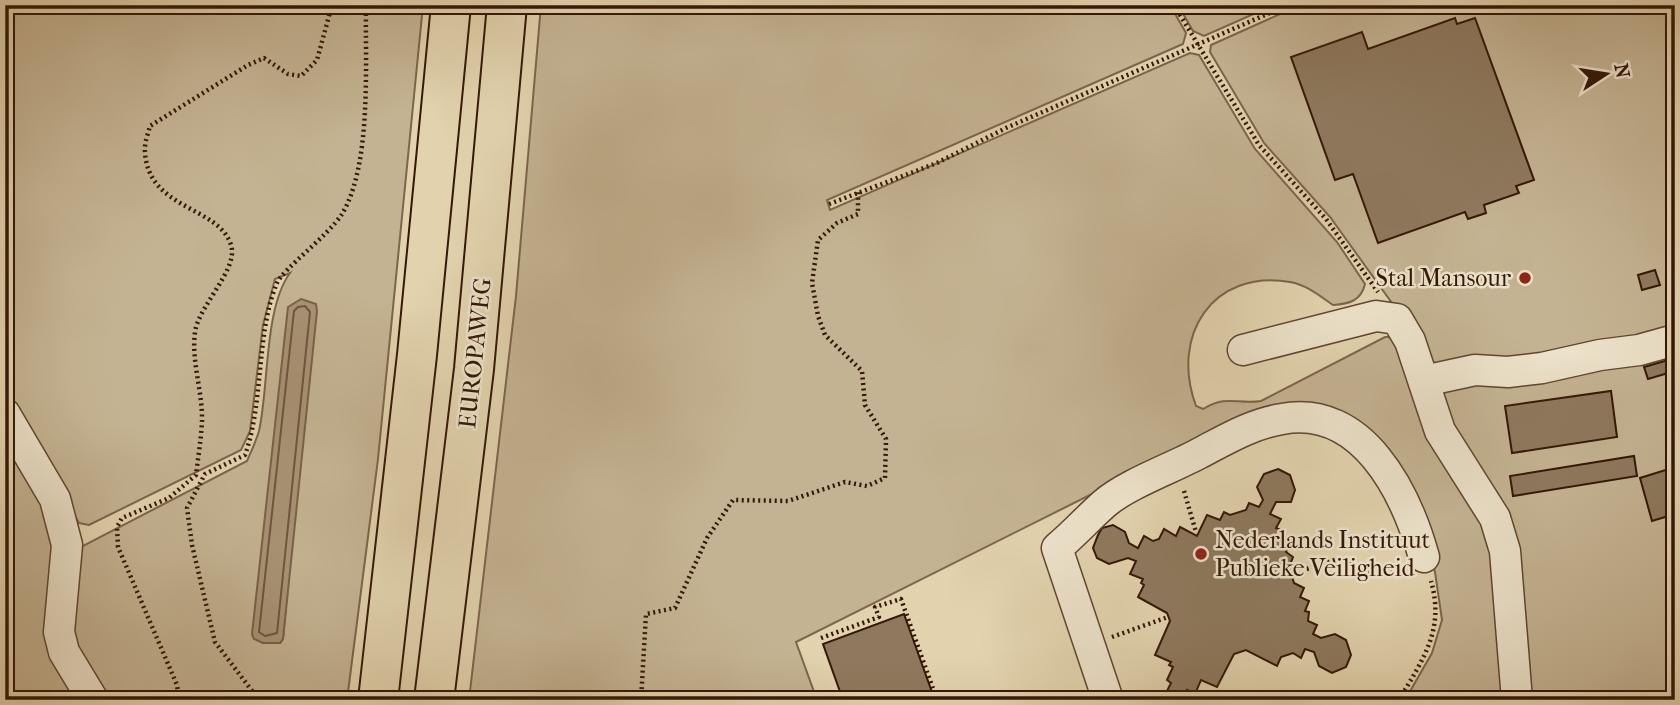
<svg xmlns="http://www.w3.org/2000/svg" width="1680" height="705" font-family="'IM FELL French Canon',serif">
  <rect width="100%" height="100%" fill="#e2d3ae"/>
  <filter id="stains"><feTurbulence type="fractalNoise" baseFrequency=".00286" numOctaves="4"/><feColorMatrix values="0 0 0 0 .2 0 0 0 0 .09 0 0 0 0 .02 0 0 0 .5 -.17"/></filter>
  <radialGradient id="worn" r=".72"><stop offset=".6" stop-color="#630" stop-opacity="0"/><stop offset="1" stop-color="#630" stop-opacity=".3"/></radialGradient>
  <!-- green -->
  <g fill="#c4b392" stroke="#7c654c" stroke-width="2" fill-rule="evenodd">
    <path d="M5,5H423L378,459L347,700H100L70,651L75,550L247,461C251,452 256,441 259,431C269,387 264,308 290,273L275,279L263,325L250,431L241,450L89,525L79,523L5,401ZM294,516L283,639L280,643H263Z"/>
    <path d="M541,5H1170L1186,33L1183,44L827,200L830,210L1190,53L1199,55L1255,149L1337,242L1365,284C1361,301 1349,304 1333,305C1320,296 1307,285 1290,282C1212,269 1170,336 1196,406L1203,409C1228,394 1237,405 1261,401L1385,337H1393L1490,519L1512,700H1405L1432,653L1442,620L1435,572L1425,537L1335,415L1186,447L796,642L817,700H469L516,296Z"/>
    <polygon points="1178,5 1274,5 1204,36 1193,31"/>
    <polygon points="1300,5 1675,5 1675,700 1522,700 1513,586 1446,429 1402,317 1330,217 1264,143 1210,52 1211,45"/>
    <polygon points="5,425 50,503 60,547 52,634 86,700 5,700"/>
  </g>
  <!-- water -->
  <polygon fill="#a79375" stroke="#796149" stroke-width="2" points="301,299 316,304 317,311 283,639 280,643 263,643 254,639 252,634 288,307"/>
  <g fill="none" stroke-linecap="round" stroke-linejoin="round">
    <!-- shore -->
    <polygon stroke="#6e553e" stroke-width="2" points="305,306 310,312 277,633 265,636 259,632 294,311 298,307"/>
  </g>
  <!-- building -->
  <g fill="#8e795e" stroke="#341707" stroke-width="2">
    <polygon points="1455,18 1457,24 1475,18 1534,180 1516,186 1519,193 1484,205 1486,213 1468,219 1465,212 1378,243 1353,174 1335,180 1291,57 1362,32 1368,49"/>
    <polygon points="1655,270 1660,285 1642,290 1638,275"/>
    <polygon points="1675,358 1675,371 1648,379 1644,367"/>
    <polygon points="1611,391 1617,437 1512,453 1505,406"/>
    <polygon points="1634,456 1637,476 1513,496 1510,476"/>
    <polygon points="1675,467 1675,514 1652,521 1640,478"/>
    <polygon points="1278,469 1290,475 1295,490 1291,502 1276,502 1270,514 1281,519 1276,528 1281,530 1281,539 1289,544 1286,552 1293,557 1289,567 1294,583 1304,588 1300,597 1309,601 1305,611 1309,612 1308,621 1317,625 1313,634 1321,638 1335,634 1346,640 1351,655 1346,667 1332,673 1319,666 1314,652 1305,649 1301,658 1293,653 1281,657 1277,666 1246,650 1234,654 1217,687 1201,680 1195,694 1187,690 1184,700 1153,700 1155,695 1167,691 1171,683 1167,680 1173,667 1169,665 1171,662 1155,655 1170,621 1167,613 1138,597 1144,585 1141,583 1143,579 1130,574 1136,561 1128,558 1109,564 1097,558 1093,548 1098,535 1102,528 1113,525 1125,532 1129,543 1138,548 1144,536 1153,541 1159,539 1164,529 1176,536 1180,527 1197,536 1207,515 1220,520 1224,512 1230,515 1246,510 1249,503 1259,507 1263,500 1257,487 1264,474"/>
    <polygon points="904,614 933,695 921,700 843,700 823,644"/>
    <polygon points="1267,693 1283,700 1244,700 1254,694"/>
  </g>
  <g fill="none" stroke-linecap="round" stroke-linejoin="round">
    <!-- minor casing -->
    <g stroke="#604631" stroke-width="33">
      <g id="minor">
        <polyline points="1243,350 1376,316 1397,319 1410,341 1440,431 1495,518 1505,551 1517,700"/>
        <polyline points="1424,381 1475,370 1508,372 1542,368 1600,355 1639,350 1675,340"/>
        <polyline points="5,414 55,499 67,545 59,632 64,652 93,700"/>
        <path d="M1108,700L1057,548C1074,534 1088,518 1104,504C1125,485 1172,468 1198,454C1225,440 1251,424 1282,419C1363,404 1406,493 1424,557"/>
      </g>
    </g>
    <!-- highway casing -->
    <g stroke="#341707" stroke-width="42">
      <g id="highway">
        <polyline points="378,700 417,355 451,5"/>
        <polyline points="434,700 474,369 507,5"/>
      </g>
    </g>
    <!-- path -->
    <g stroke="#341707" stroke-width="4.5" stroke-dasharray="2 3.5" stroke-linecap="butt">
      <polyline points="1174,5 1259,145 1326,219 1378,292"/>
      <polyline points="829,204 937,163 1006,128 1288,5"/>
      <polyline points="1184,491 1196,532"/>
      <path d="M1291,574L1338,559C1370,570 1364,578 1400,566"/>
      <polyline points="1112,637 1168,617"/>
      <polyline points="821,638 879,617 875,607 901,599 937,700"/>
      <path d="M179,700L177,685L118,547L117,527L122,518L169,498L196,475C198,458 201,440 202,422C203,393 191,361 195,332C199,305 239,269 231,245C219,206 148,210 145,152C144,144 148,134 150,126L248,65L264,58L288,74L301,76L317,60L332,5"/>
      <path d="M259,700L215,642L192,545L187,508L205,474L245,455C264,402 256,332 277,283C283,269 328,236 342,214C372,164 365,64 366,5"/>
      <polyline points="641,700 646,614 675,608 707,538 733,500 788,501 845,482 867,486 885,478 886,439 865,405 862,371 825,335 818,316 812,283 818,240 837,223 858,214 858,192"/>
      <path d="M1399,700C1423,659 1445,630 1431,581"/>
    </g>
    <!-- minor -->
    <use href="#minor" stroke="#ece2ca" stroke-width="30"/>
    <!-- highway -->
    <use href="#highway" stroke="#e2d3ae" stroke-width="38"/>
  </g>
  <!-- markers -->
  <g fill="#8f2418" stroke="#ece2ca" stroke-width="2.5">
    <circle cx="1525" cy="278" r="7"/>
    <circle cx="1201" cy="554" r="7"/>
  </g>
  <g text-anchor="middle" dominant-baseline="central" stroke-width="5" stroke-linejoin="round" paint-order="stroke">
    <!-- poi labels -->
    <g font-size="24" fill="#341707" stroke="#ece2ca" text-anchor="end">
      <text x="1511" y="278">Stal Mansour</text>
      <text x="1215" y="540" text-anchor="start">Nederlands Instituut<tspan x="1215" dy="28">Publieke Veiligheid</tspan></text>
    </g>
    <!-- street labels -->
    <g font-size="24" fill="#341707" stroke="#ece2ca">
      <text transform="translate(475 353) rotate(-84)">EUROPAWEG</text>
    </g>
  </g>
  <!-- margin -->
  <rect width="1680" height="705" fill="none" stroke="#e2d3ae" stroke-width="28"/>
  <rect x="7" y="7" width="1666" height="691" fill="none" stroke="#341707" stroke-width="3.5"/>
  <rect x="14" y="14" width="1652" height="677" fill="none" stroke="#341707" stroke-width="2"/>
  <!-- north arrow -->
  <g transform="translate(1606 74) rotate(78)" stroke="#ece2ca" stroke-width="5" paint-order="stroke">
  <path d="M0-5L12 26L0 18L-12 26Z" fill="#341707"/>
  <text y="-10" font-size="19" font-weight="bold" text-anchor="middle" fill="#341707">N</text>
  </g>
  <rect width="100%" height="100%" filter="url(#stains)"/>
  <rect width="100%" height="100%" fill="url(#worn)"/>
</svg>
